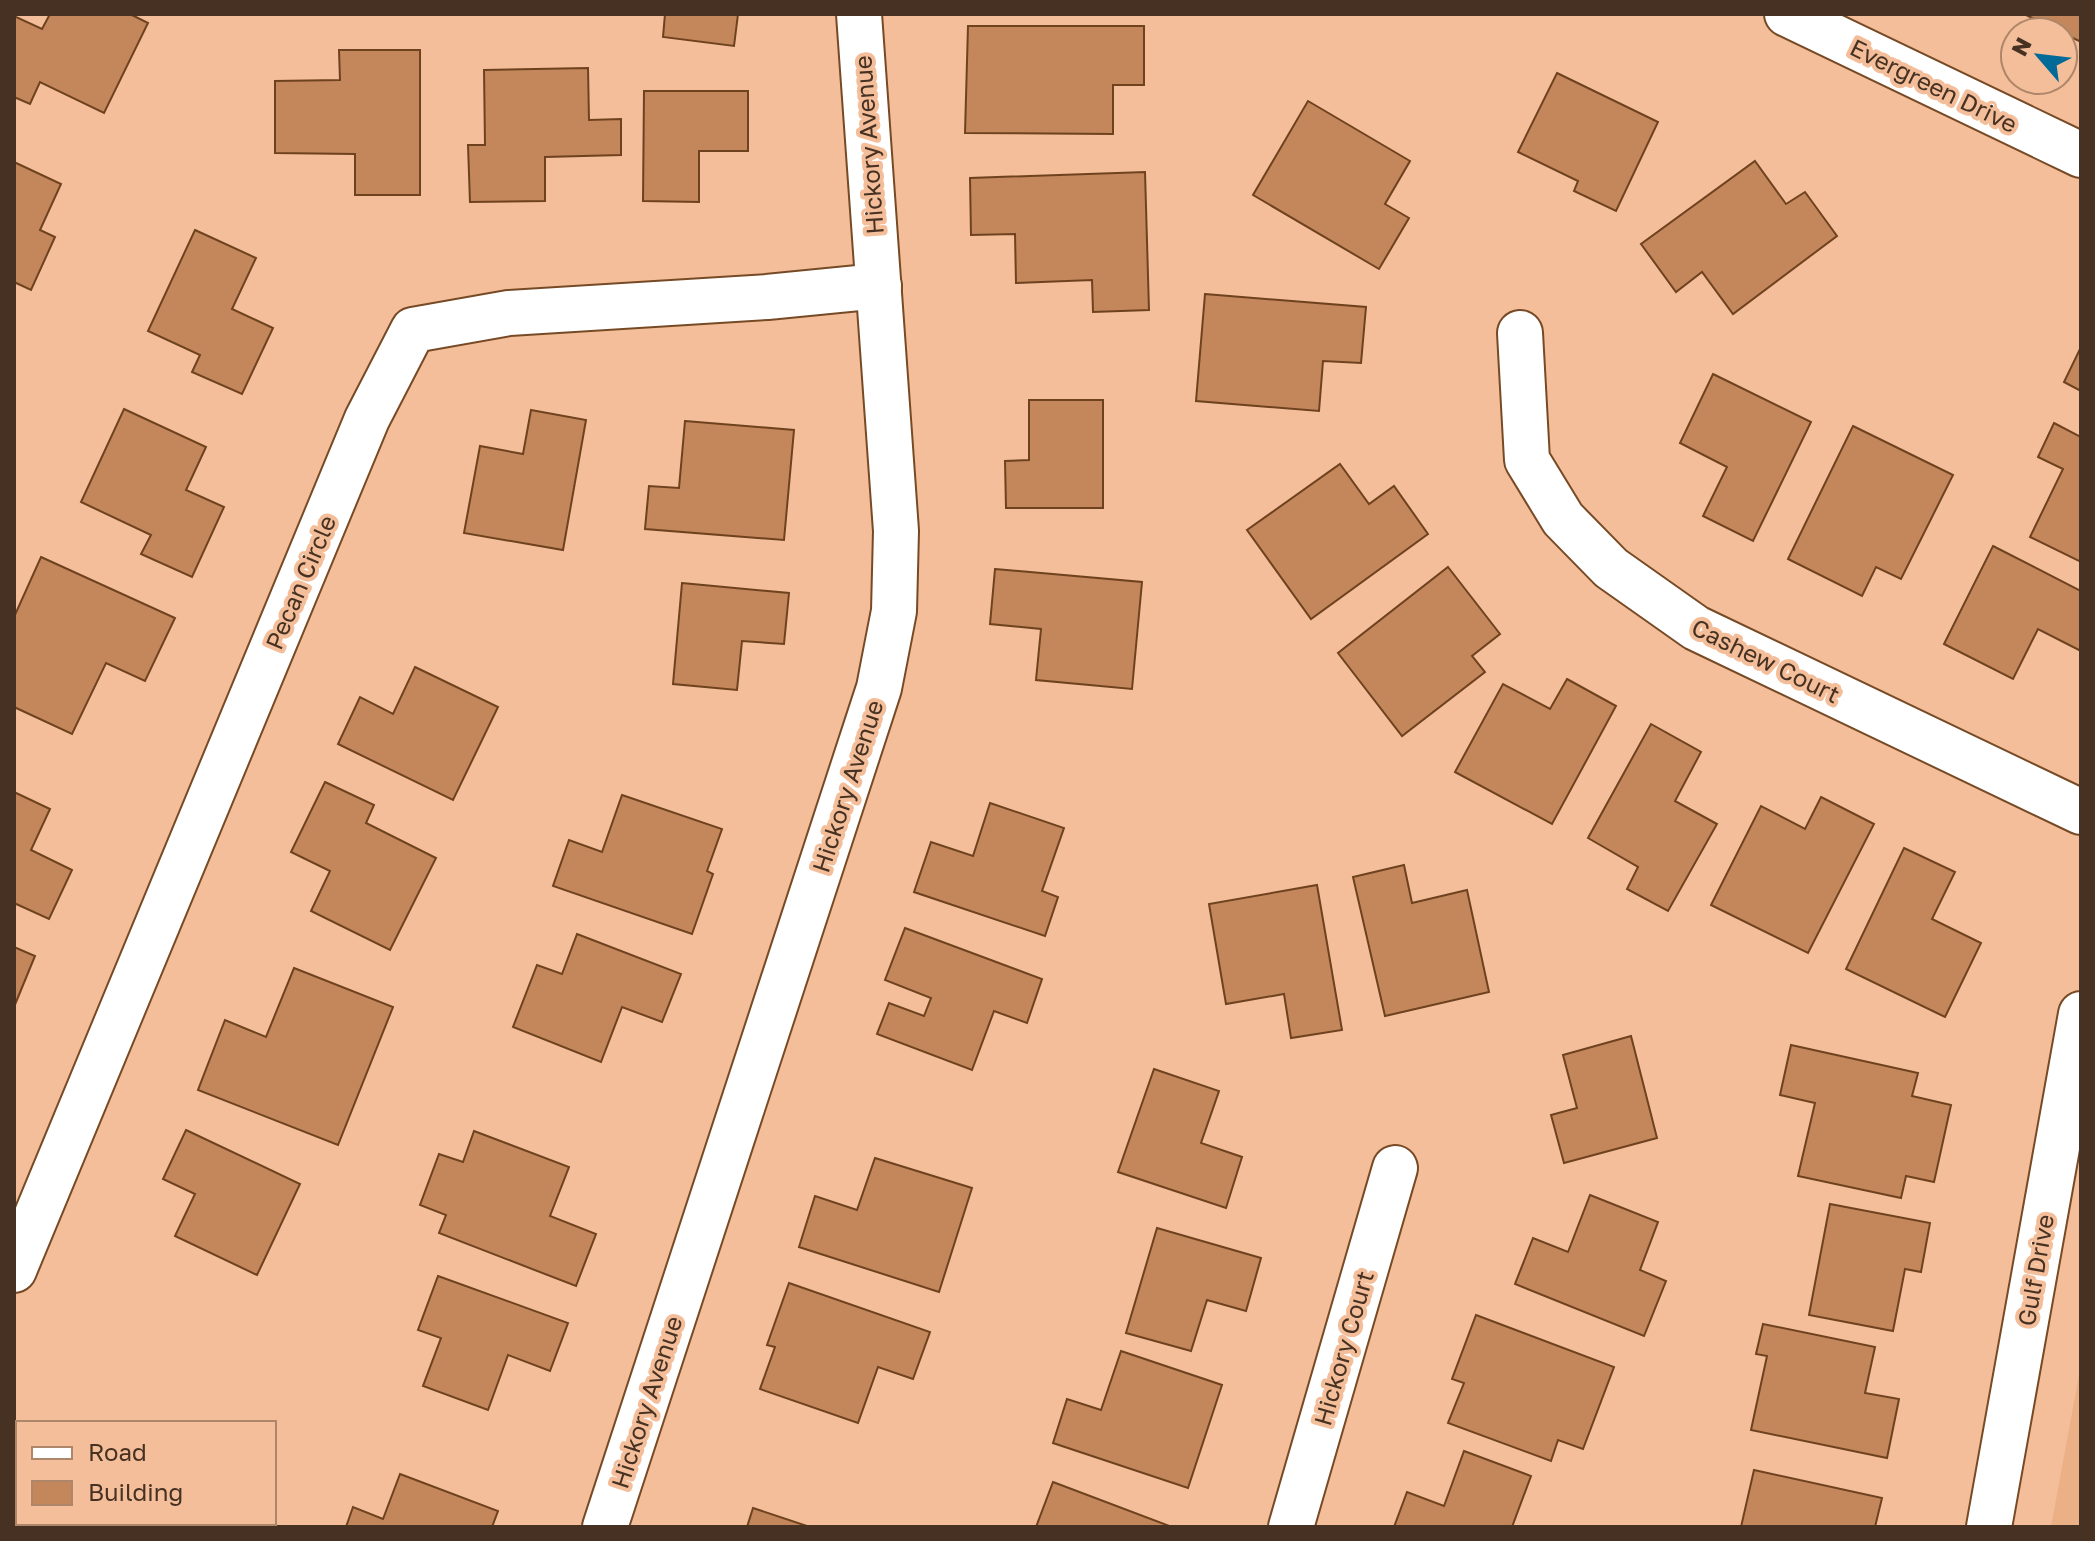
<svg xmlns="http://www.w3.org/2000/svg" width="2095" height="1541" font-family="'Golos Text',sans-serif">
  <rect width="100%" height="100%" fill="#f3be99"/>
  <!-- built -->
  <polygon fill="#ebb086" points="2081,1364 2081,1527 2051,1527"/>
  <!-- building -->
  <g fill="#c3875b" stroke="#6f421f" stroke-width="2">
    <polygon points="50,14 130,14 148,23 104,113 40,82 30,104 14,97 14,16 42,29"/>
    <polygon points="665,14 738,14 734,46 663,37"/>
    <polygon points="2024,14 2081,14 2081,38 2079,41"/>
    <polygon points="968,26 1144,26 1144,85 1113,85 1113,134 965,133"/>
    <polygon points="339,50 420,50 420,195 355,195 355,154 275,153 275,81 340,80"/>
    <polygon points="588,68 589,120 621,119 621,155 545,157 545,201 470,202 468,145 485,145 484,70"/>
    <polygon points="1557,73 1658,122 1616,211 1574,191 1578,181 1518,152"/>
    <polygon points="644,91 748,91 748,151 699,151 699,202 643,201"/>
    <polygon points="1308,101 1410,161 1385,204 1409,218 1379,269 1253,195"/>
    <polygon points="1755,161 1786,204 1805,192 1837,236 1733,314 1702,272 1676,292 1641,244"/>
    <polygon points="14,162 61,184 40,230 55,237 31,290 14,282"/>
    <polygon points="1145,172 1149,310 1093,312 1092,280 1016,283 1015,234 971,235 970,178"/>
    <polygon points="195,230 256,258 232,309 273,328 242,394 192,372 200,355 148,331"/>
    <polygon points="1205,294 1366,307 1361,363 1323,361 1319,411 1196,401"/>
    <polygon points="2081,347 2081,391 2064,382"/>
    <polygon points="1713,374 1811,422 1753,541 1703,516 1727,467 1680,443"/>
    <polygon points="1029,400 1103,400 1103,508 1006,508 1005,461 1029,460"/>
    <polygon points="124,409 206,447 186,490 224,507 192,577 141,554 151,535 81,502"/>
    <polygon points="531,410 586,420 563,550 464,533 480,446 523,454"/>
    <polygon points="685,421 794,430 784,540 645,529 649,486 679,488"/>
    <polygon points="2054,423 2081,437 2081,562 2030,537 2063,469 2038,457"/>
    <polygon points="1853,426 1953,475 1901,579 1876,567 1862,596 1788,559"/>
    <polygon points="1340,464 1369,504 1394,486 1428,534 1311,619 1247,530"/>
    <polygon points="1993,546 2081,591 2081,651 2038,629 2013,679 1944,644"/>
    <polygon points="41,557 175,618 145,681 106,663 72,734 14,707 14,617"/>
    <polygon points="1448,567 1500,634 1472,656 1485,672 1402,736 1338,653"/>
    <polygon points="995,569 1142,582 1132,689 1036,680 1041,629 990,624"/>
    <polygon points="682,583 789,593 784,644 742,641 737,690 673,684"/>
    <polygon points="415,667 498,707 453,800 338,744 360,697 393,714"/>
    <polygon points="1567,679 1616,706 1552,824 1455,772 1503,684 1550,709"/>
    <polygon points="1651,724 1701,752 1675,801 1717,824 1668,911 1627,889 1638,867 1588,838"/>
    <polygon points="325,782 374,805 366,823 436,858 390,950 311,911 330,871 291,852"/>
    <polygon points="14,792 50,809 31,850 72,870 49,919 14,903"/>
    <polygon points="622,795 722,829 707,871 713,874 692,934 553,886 569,840 602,852"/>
    <polygon points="1821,797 1874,824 1808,953 1711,905 1761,806 1805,829"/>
    <polygon points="990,803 1064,828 1042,891 1058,897 1045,936 914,892 931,842 973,856"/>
    <polygon points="1904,848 1955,872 1932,919 1981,943 1945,1017 1846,969"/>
    <polygon points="1404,865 1412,903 1467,890 1489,992 1385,1016 1353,877"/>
    <polygon points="1317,885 1342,1030 1291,1038 1284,994 1226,1004 1209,904"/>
    <polygon points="905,928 1042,979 1027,1023 994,1011 972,1070 877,1034 889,1003 924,1016 931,998 885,980"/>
    <polygon points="577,934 681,974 662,1022 622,1007 601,1062 513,1027 537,965 562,974"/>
    <polygon points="14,947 35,956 14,1007"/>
    <polygon points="294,968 393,1007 338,1145 198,1090 225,1020 266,1037"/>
    <polygon points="1631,1036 1657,1138 1564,1163 1551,1115 1577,1108 1563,1055"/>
    <polygon points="1791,1045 1918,1073 1912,1096 1951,1105 1934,1182 1906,1176 1901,1198 1798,1176 1815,1103 1780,1095"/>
    <polygon points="1154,1069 1219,1091 1201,1143 1242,1157 1226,1208 1118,1172"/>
    <polygon points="186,1130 300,1184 257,1275 175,1236 195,1194 163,1179"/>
    <polygon points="474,1131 569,1167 550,1216 596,1234 576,1286 439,1233 446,1215 420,1205 439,1154 463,1162"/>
    <polygon points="875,1158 972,1188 939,1292 799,1247 815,1196 857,1210"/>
    <polygon points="1590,1195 1658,1222 1640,1270 1666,1281 1644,1336 1515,1284 1533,1238 1568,1252"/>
    <polygon points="1830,1204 1930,1223 1921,1272 1905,1269 1893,1331 1809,1315"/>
    <polygon points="1157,1228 1261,1258 1246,1311 1207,1300 1191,1351 1126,1333"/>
    <polygon points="438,1276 568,1323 550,1371 508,1355 488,1410 423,1386 441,1338 418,1330"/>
    <polygon points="789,1283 930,1332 913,1379 878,1367 858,1423 760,1389 775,1347 767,1345"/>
    <polygon points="1476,1315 1614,1367 1583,1449 1558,1440 1551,1461 1448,1423 1464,1383 1452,1379"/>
    <polygon points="1763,1324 1875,1347 1865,1393 1899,1399 1887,1458 1751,1430 1767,1356 1756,1354"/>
    <polygon points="1121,1351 1222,1385 1188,1488 1053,1443 1067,1399 1101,1410"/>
    <polygon points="1464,1451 1531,1476 1512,1527 1394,1527 1407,1492 1444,1506"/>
    <polygon points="1754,1470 1882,1498 1875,1527 1741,1527"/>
    <polygon points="400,1474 498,1511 492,1527 346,1527 353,1507 383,1519"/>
    <polygon points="1053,1482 1172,1527 1036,1527"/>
    <polygon points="753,1508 810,1527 747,1527"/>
    <polygon points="47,1523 107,1523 113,1527 45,1527"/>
  </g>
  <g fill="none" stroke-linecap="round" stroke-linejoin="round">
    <!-- minor casing -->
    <g stroke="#774a26" stroke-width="48">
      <g id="minor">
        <polyline points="1787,14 2081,155"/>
        <polyline points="1520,333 1527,460 1563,519 1611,568 1696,628 2081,812"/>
        <polyline points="14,1270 367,419 413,330 509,313 767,297 879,286"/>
        <polyline points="605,1527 879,688 894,611 896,531 859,14"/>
        <polyline points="1291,1527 1395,1168"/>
        <polyline points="1989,1527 2081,1014"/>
      </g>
    </g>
    <!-- minor -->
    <use href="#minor" stroke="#fff" stroke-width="44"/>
  </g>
  <g text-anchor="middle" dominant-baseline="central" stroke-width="8" stroke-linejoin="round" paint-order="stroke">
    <!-- street labels -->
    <g font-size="24" fill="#463122" stroke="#f3be99">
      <text transform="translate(1934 85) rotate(26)">Evergreen Drive</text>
      <text transform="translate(868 145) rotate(-94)">Hickory Avenue</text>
      <text transform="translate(300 582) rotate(-67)">Pecan Circle</text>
      <text transform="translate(1766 660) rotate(26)">Cashew Court</text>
      <text transform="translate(847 786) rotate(-72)">Hickory Avenue</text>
      <text transform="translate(2035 1270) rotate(-80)">Gulf Drive</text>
      <text transform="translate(1343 1348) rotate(-74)">Hickory Court</text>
      <text transform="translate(646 1402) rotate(-72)">Hickory Avenue</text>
    </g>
  </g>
  <!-- border -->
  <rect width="2095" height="1541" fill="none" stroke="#463122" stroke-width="32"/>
  <!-- legend -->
  <rect x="16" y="1421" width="260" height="104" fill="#f3be99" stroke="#ae8669" stroke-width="2"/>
  <rect x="32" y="1447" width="40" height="12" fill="#ffffff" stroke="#ae8669" stroke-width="2"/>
  <text x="88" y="1461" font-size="24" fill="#463122">Road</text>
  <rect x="32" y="1481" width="40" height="24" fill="#c3875b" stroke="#ae8669" stroke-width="2"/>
  <text x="88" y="1501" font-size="24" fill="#463122">Building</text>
  <!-- north arrow -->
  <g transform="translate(2039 56) rotate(298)"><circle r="38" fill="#f3be99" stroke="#ae8669" stroke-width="2"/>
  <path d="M0-6L14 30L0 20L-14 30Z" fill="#016a98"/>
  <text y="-12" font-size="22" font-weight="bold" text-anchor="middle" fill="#463122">N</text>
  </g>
</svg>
